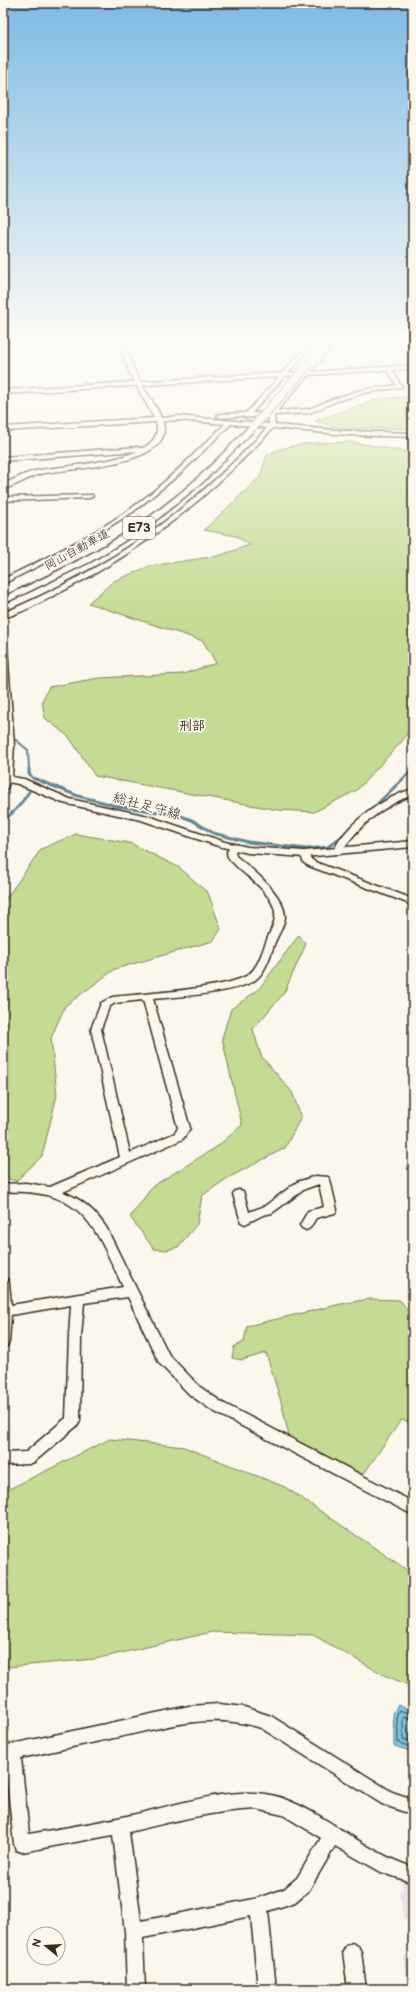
<svg xmlns="http://www.w3.org/2000/svg" width="416" height="1992" font-family="'Balsamiq Sans','Klee One',sans-serif">
  <rect width="100%" height="100%" fill="#fbf7ec"/>
  <filter id="ink" filterUnits="userSpaceOnUse"><feTurbulence type="fractalNoise" baseFrequency=".025" numOctaves="2"/><feDisplacementMap in="SourceGraphic" scale="8" xChannelSelector="R" yChannelSelector="G"/><feConvolveMatrix kernelMatrix="1 2 1 2 8 2 1 2 1" color-interpolation-filters="sRGB"/></filter>
  <g filter="url(#ink)">
    <!-- built -->
    <g fill="#eae0e6">
      <polygon points="401,1879 413,1881 413,1940 410,1921 404,1919 399,1892 403,1889"/>
      <polygon points="413,1950 413,1988 409,1985 404,1957"/>
    </g>
    <!-- green -->
    <g fill="#c3db92" stroke="#7f8258">
      <polygon points="401,397 413,397 413,428 344,429 315,421 378,399"/>
      <path d="M352,442L413,453V724L403,740L357,790L314,812L278,810L95,776L69,737L45,718L42,701L49,687L99,678L183,674L216,663L203,641L88,603L114,581L150,566L218,556L250,545L236,536L204,530L260,477L267,455C294,441 322,443 352,442Z"/>
      <polygon points="76,834 130,843 180,868 208,893 221,929 213,941 115,969 65,1006 51,1038 57,1095 42,1156 16,1181 3,1177 3,1008 7,1005 3,1002 3,903 41,849"/>
      <polygon points="299,935 306,944 284,993 253,1029 261,1056 292,1092 301,1117 285,1148 226,1179 202,1196 197,1224 178,1247 167,1250 154,1249 130,1217 153,1186 218,1146 242,1125 222,1038 231,1009 258,990"/>
      <polygon points="369,1299 400,1300 413,1317 413,1423 401,1420 363,1475 289,1437 282,1405 266,1353 242,1360 232,1358 234,1347 244,1342 247,1326 341,1304"/>
      <polygon points="110,1439 184,1447 285,1487 413,1574 413,1687 384,1675 313,1635 212,1632 95,1659 7,1667 3,1651 3,1492"/>
    </g>
    <!-- water -->
    <polygon fill="#7fc4e0" stroke="#648692" points="398,1705 413,1711 413,1752 394,1746 393,1713"/>
    <g fill="none" stroke-linecap="round" stroke-linejoin="round">
      <!-- shore -->
      <g stroke="#56686c" stroke-width="1.5">
        <polyline points="413,1714 401,1711 397,1714 398,1742 413,1748"/>
        <polyline points="413,1719 404,1717 403,1719 403,1739 413,1742"/>
      </g>
      <!-- stream-far1 -->
      <g stroke="#648692" stroke-width="2">
        <polyline points="16,740 28,750 29,770"/>
        <polyline points="412,770 413,769"/>
      </g>
      <!-- stream -->
      <g stroke="#648692" stroke-width="3">
        <polyline points="29,769 29,774 33,778 78,796 118,806 178,815 192,820 213,833 248,842 306,849 328,847 346,833"/>
        <polyline points="368,813 413,769"/>
        <polyline points="3,822 19,806 29,792"/>
      </g>
      <!-- minor-tunnel -->
      <polyline stroke="#d5cec3" stroke-width="5.5" stroke-dasharray="5.5 3" stroke-linecap="butt" points="137,516 157,522"/>
      <!-- minor casing -->
      <g stroke="#3b2a1e" stroke-width="3">
        <g id="minor">
          <path d="M310,343H314L288,373L305,372L331,343H335L311,372L413,365V369L392,370L402,387L364,393L337,401L310,413L274,415L275,425L347,431L413,433V437L347,435L273,428C210,496 144,550 61,592C43,601 23,613 3,618V613C111,567 187,514 267,428L231,424L181,473L133,512L80,545L3,584V579C46,558 90,537 129,510C164,485 194,454 225,424L177,420L158,422L155,420L156,419L177,416L269,424L268,415L246,418L243,416L220,418L217,416L220,414L246,413L279,377L3,394V390L282,373ZM387,370L397,385L361,390L333,399L309,409L277,411L308,375ZM302,375L271,412L252,413L285,376Z"/>
          <polygon points="138,447 148,451 145,453 138,451 3,461 3,457"/>
          <polygon points="92,495 93,496 90,498 3,501 3,497"/>
          <polygon points="7,776 11,779 6,790 3,791 3,779"/>
          <path d="M413,789V795C383,805 357,827 340,854H334L333,852C345,824 384,797 413,789Z"/>
          <path d="M234,844L238,847L235,852L236,856C252,869 285,895 285,917C284,927 277,936 274,945C270,957 265,973 255,980C237,993 176,997 153,999L190,1128L183,1139L63,1192C82,1199 94,1210 106,1227L169,1355L200,1387L223,1403L413,1502V1515L213,1411L190,1395L159,1363L128,1297L84,1303L81,1336L80,1421L78,1425L34,1462L29,1464L3,1465V1453L26,1452L66,1418L69,1336L71,1305L11,1315L9,1342L7,1346L3,1347V1278L7,1279L9,1283L11,1305L123,1287C94,1225 83,1188 3,1192V1184L26,1183L50,1187L120,1157L91,1029L101,1003L112,997C138,994 231,989 249,974C259,966 262,951 267,940C271,928 279,918 273,905C263,884 241,874 228,857L227,852L231,845ZM143,1000L178,1128L175,1133L130,1153L101,1029L109,1007L115,1003Z"/>
          <polygon points="304,851 307,852 311,859 315,862 413,899 413,905 309,866 304,863 300,854"/>
          <polygon points="316,1176 328,1177 330,1180 337,1210 335,1213 316,1218 310,1228 306,1230 302,1228 300,1225 308,1211 324,1207 319,1184 305,1189 272,1213 263,1215 245,1224 241,1222 233,1194 235,1191 239,1190 243,1191 249,1212 265,1206 297,1182"/>
          <path d="M219,1704L244,1707L271,1716L392,1792L413,1799V1815L382,1804L261,1728C212,1712 171,1726 123,1736C89,1743 55,1751 21,1758L29,1834C62,1828 95,1823 127,1816C172,1807 238,1782 282,1798C329,1815 364,1852 413,1867V1883L381,1872L335,1846L309,1890L295,1902L268,1911L276,1989H258L251,1916L143,1938L145,1989H127L125,1931L113,1835L22,1852L16,1850L14,1844L5,1761L3,1762V1746L189,1706ZM256,1809L283,1815L321,1838L297,1878L284,1889L259,1898L141,1921L129,1832C171,1822 212,1811 256,1809Z"/>
          <polygon points="352,1943 358,1946 361,1952 366,1989 348,1989 343,1952 346,1946"/>
        </g>
      </g>
      <!-- major casing -->
      <g stroke="#3b2a1e" stroke-width="3">
        <g id="major">
          <path d="M119,343H125C129,356 133,368 139,380C146,393 164,415 164,429C165,467 66,468 40,474C27,478 16,486 3,489V484C15,479 27,472 40,470C64,465 169,462 156,422L3,431V427L154,418L130,374Z"/>
          <polygon points="3,645 7,648 14,745 12,777 24,779 70,799 148,816 225,842 248,847 304,851 413,841 413,847 304,857 248,853 218,846 141,820 63,803 18,784 3,781"/>
        </g>
      </g>
      <!-- highway casing -->
      <g stroke="#3b2a1e" stroke-width="3">
        <path id="highway" d="M251,424L258,426L203,482L149,526L90,562L3,604V597C63,570 123,540 174,498C202,476 227,450 251,424Z"/>
      </g>
      <!-- minor -->
      <use href="#minor" fill="#fbf7ec" fill-rule="evenodd"/>
      <!-- major -->
      <use href="#major" fill="#fbf7ec" fill-rule="evenodd"/>
      <!-- highway -->
      <use href="#highway" fill="#fbf7ec" fill-rule="evenodd"/>
      <!-- highway-bridge casing -->
      <g stroke="#3b2a1e" stroke-width="10" stroke-linecap="butt">
        <polyline id="highway-bridge" points="254,426 327,343"/>
      </g>
      <!-- highway-bridge -->
      <use href="#highway-bridge" stroke="#fbf7ec" stroke-width="8"/>
    </g>
  </g>
  <!-- sky -->
  <linearGradient id="sky" x2="0" y2="1"><stop stop-color="#7ebae5"/><stop offset="0.55" stop-color="#fdfbf6"/><stop offset="1" stop-color="#fdfbf6" stop-opacity="0"/></linearGradient>
  <rect width="416" height="622" fill="url(#sky)"/>
  <g text-anchor="middle" dominant-baseline="central" stroke-width="3.5" stroke-linejoin="round" paint-order="stroke">
    <!-- far-street labels -->
    <g font-size="12" fill="#3b2a1e" stroke="#fbf7ec">
      <text transform="translate(77 550) rotate(-29)">岡山自動車道</text>
    </g>
    <!-- shield labels -->
    <rect fill="#fbf7ec" stroke="#75685c" stroke-width="1" x="123" y="517" width="32" height="22" rx="3"/>
    <g font-size="13" font-weight="bold" fill="#3b2a1e">
      <text x="139" y="528">E73</text>
    </g>
    <!-- far-quarter labels -->
    <g font-size="13" font-weight="bold" fill="#3b2a1e" stroke="#fbf7ec">
      <text x="192" y="726">刑部</text>
    </g>
    <!-- street labels -->
    <g font-size="14" fill="#3b2a1e" stroke="#fbf7ec">
      <text transform="translate(147 806) rotate(15)">総社足守線</text>
    </g>
  </g>
  <!-- margin -->
  <rect width="416" height="1992" fill="none" stroke="#fbf7ec" stroke-width="16"/>
  <rect x="8" y="8" width="400" height="1976" fill="none" stroke="#3b2a1e" stroke-width="1.5" filter="url(#ink)"/>
  <!-- north arrow -->
  <g transform="translate(46 1946) rotate(288)"><circle r="19" fill="#fbf7ec" stroke="#aea59a"/>
  <path d="M0-3L7 15L0 10L-7 15Z" fill="#3b2a1e"/>
  <text y="-6" font-size="11" font-weight="bold" text-anchor="middle" fill="#3b2a1e">N</text>
  </g>
</svg>
